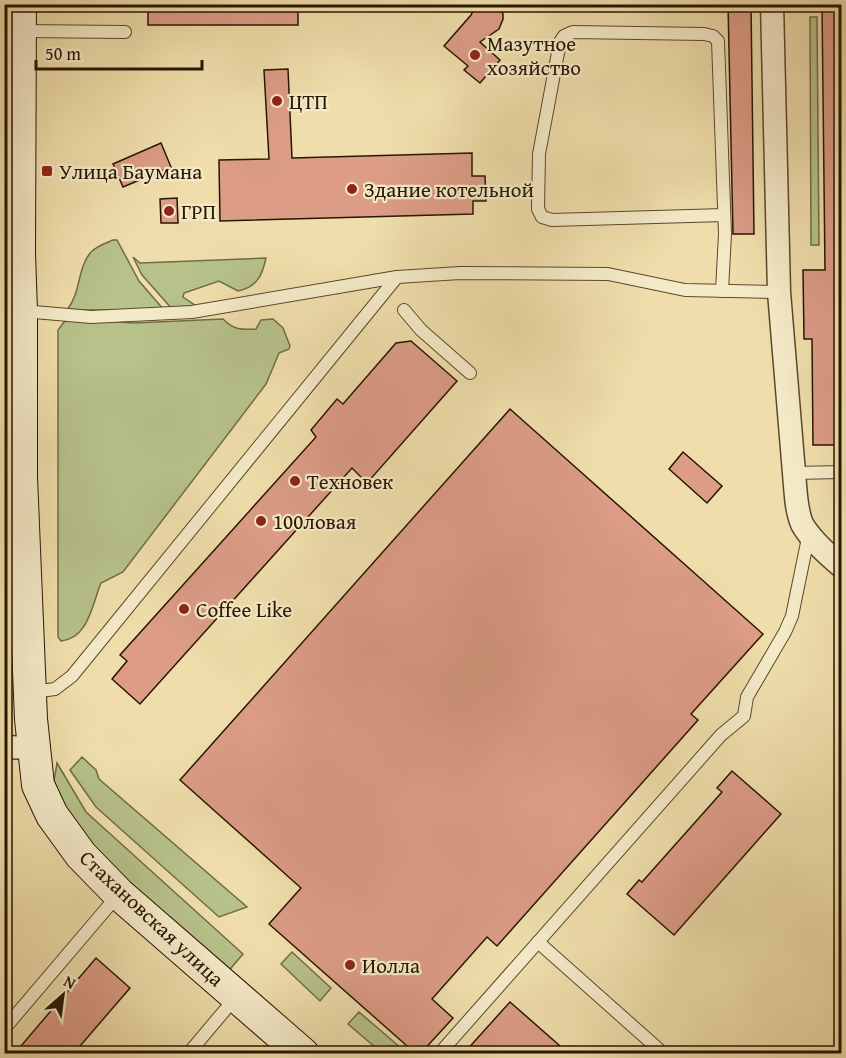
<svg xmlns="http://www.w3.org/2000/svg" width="846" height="1058" font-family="'Gentium Book Plus',serif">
  <rect width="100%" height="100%" fill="#efdeab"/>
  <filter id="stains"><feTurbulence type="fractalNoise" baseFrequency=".00333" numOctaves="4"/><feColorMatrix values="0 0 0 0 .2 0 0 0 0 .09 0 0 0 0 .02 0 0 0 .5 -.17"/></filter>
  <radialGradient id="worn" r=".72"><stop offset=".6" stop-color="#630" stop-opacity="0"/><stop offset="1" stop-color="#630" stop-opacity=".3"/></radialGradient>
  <!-- green -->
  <g fill="#b7c18a" stroke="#706c45" stroke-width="1.5">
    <polygon points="810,17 817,17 819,245 811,245"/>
    <path d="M113,240H117L139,281L164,310H67C81,293 77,268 91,252C97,246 106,243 113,240Z"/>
    <path d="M133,257L140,263L266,258C262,277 256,287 238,291L219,281L184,293L183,297L199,308L173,310L142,275Z"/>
    <path d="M73,319L134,323L223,319C234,330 241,330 256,329L261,320L273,319L283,328L290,346L289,349L279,353L266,384L123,572L101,583C92,604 89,638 61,641L58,637V330L64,322Z"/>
    <polygon points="82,757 96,770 99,779 247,907 219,917 96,807 70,770"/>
    <polygon points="57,763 86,812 243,954 226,974 96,856 69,819 54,781"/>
    <polygon points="292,952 331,988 320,1001 281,964"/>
    <polygon points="359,1012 401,1048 396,1053 382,1053 348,1024"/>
  </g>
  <!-- building -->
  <g fill="#dc9c86" stroke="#281600" stroke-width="1.5">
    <rect x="148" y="4" width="150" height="21"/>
    <polygon points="476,4 498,4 503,14 503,19 499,29 480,42 500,60 480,83 464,70 468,66 444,46 471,15"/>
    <polygon points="728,4 751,4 754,234 733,234"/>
    <polygon points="822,4 842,4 842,445 813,445 812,339 804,339 803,270 825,270"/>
    <polygon points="288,69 292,158 472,153 472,176 485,176 486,201 473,201 473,214 220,221 219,160 269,159 264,70"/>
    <polygon points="161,143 171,167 123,187 113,164"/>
    <polygon points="177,198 178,223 161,223 160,199"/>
    <polygon points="411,341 457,381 367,483 352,468 140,704 112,679 127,661 120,655 316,437 311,430 337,399 343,404 396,343"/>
    <polygon points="510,409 763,634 691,714 698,720 497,946 487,937 432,999 453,1018 421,1053 415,1053 269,924 301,888 180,780"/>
    <polygon points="683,452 722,486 707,503 669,469"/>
    <polygon points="732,771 781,814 674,935 627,894 639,880 642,882 722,792 717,788"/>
    <polygon points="96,958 130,988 74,1053 15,1053"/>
    <polygon points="510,1002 568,1053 464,1053"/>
  </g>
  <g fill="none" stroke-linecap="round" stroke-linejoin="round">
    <!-- lane casing -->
    <g stroke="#5a482b" stroke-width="14">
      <g id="lane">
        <polyline points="22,31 125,32"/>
        <polyline points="722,291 725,234 718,41 713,36 704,34 573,32 564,36 560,42 539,154 538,209 542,217 552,220 724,215"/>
        <polyline points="404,310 421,330 470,373"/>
        <polyline points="23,311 91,317 192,312 397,277 460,273 608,274 685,290 779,292"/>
        <polyline points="793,473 842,472"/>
        <polyline points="32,692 55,689 72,676 397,277"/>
        <polyline points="538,942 664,1054"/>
        <polyline points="4,1029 118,895"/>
        <polyline points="188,1054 236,997"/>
        <polyline points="439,1054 721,735 744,716 747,697 785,632 792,616 809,533"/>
      </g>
    </g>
    <!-- street casing -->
    <g stroke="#5a482b" stroke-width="25">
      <g id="street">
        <path d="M772,4L779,292L795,485C796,498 797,512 802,524C811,540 828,555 842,567"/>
        <polyline points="4,747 33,748"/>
      </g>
    </g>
    <!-- secondary casing -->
    <g stroke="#281600" stroke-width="34">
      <polyline id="secondary" points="20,4 19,254 21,311 21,477 31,719 38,785 52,815 81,855 119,894 303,1054"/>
    </g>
    <!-- lane -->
    <use href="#lane" stroke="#f5eac8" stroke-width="12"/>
    <!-- street -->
    <use href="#street" stroke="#f5eac8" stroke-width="22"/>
    <!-- secondary -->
    <use href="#secondary" stroke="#f5eac8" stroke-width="32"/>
  </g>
  <!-- markers -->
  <g fill="#8f2418" stroke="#f5eac8" stroke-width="2">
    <circle cx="475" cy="55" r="6"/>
    <circle cx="277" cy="101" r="6"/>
    <rect x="41" y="165" width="12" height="12" rx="3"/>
    <circle cx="352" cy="189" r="6"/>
    <circle cx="169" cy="211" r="6"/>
    <circle cx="295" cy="481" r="6"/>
    <circle cx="261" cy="521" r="6"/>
    <circle cx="184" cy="609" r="6"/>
    <circle cx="350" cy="965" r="6"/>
  </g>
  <g text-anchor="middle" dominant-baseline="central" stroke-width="4.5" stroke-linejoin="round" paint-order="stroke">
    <!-- poi labels -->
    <g font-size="21" fill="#281600" stroke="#f5eac8" text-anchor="start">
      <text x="487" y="43">Мазутное<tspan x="487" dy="24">хозяйство</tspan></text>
      <text x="289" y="101">ЦТП</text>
      <text x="59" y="171">Улица Баумана</text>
      <text x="364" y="189">Здание котельной</text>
      <text x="181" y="211">ГРП</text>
      <text x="307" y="481">Техновек</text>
      <text x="273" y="521">100ловая</text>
      <text x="196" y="609">Coffee Like</text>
      <text x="362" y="965">Иолла</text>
    </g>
    <!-- street labels -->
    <g font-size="21" fill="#281600" stroke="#f5eac8">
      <text transform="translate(152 918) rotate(43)">Стахановская улица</text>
    </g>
  </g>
  <!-- margin -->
  <rect width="846" height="1058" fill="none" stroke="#efdeab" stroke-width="24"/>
  <rect x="6" y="6" width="834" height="1046" fill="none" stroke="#281600" stroke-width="3"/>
  <rect x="12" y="12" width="822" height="1034" fill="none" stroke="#281600" stroke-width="1.5"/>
  <!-- north arrow -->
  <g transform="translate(63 995) rotate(28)" stroke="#f5eac8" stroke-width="4.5" paint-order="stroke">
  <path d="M0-4.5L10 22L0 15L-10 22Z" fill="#281600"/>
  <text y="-9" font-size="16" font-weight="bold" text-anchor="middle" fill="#281600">N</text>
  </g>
  <!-- scale -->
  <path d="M36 60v9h166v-9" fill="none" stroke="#281600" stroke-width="3"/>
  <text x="45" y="60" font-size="18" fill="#281600" stroke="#f5eac8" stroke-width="4.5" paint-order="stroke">50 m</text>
  <rect width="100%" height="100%" filter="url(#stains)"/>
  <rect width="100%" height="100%" fill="url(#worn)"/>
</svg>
